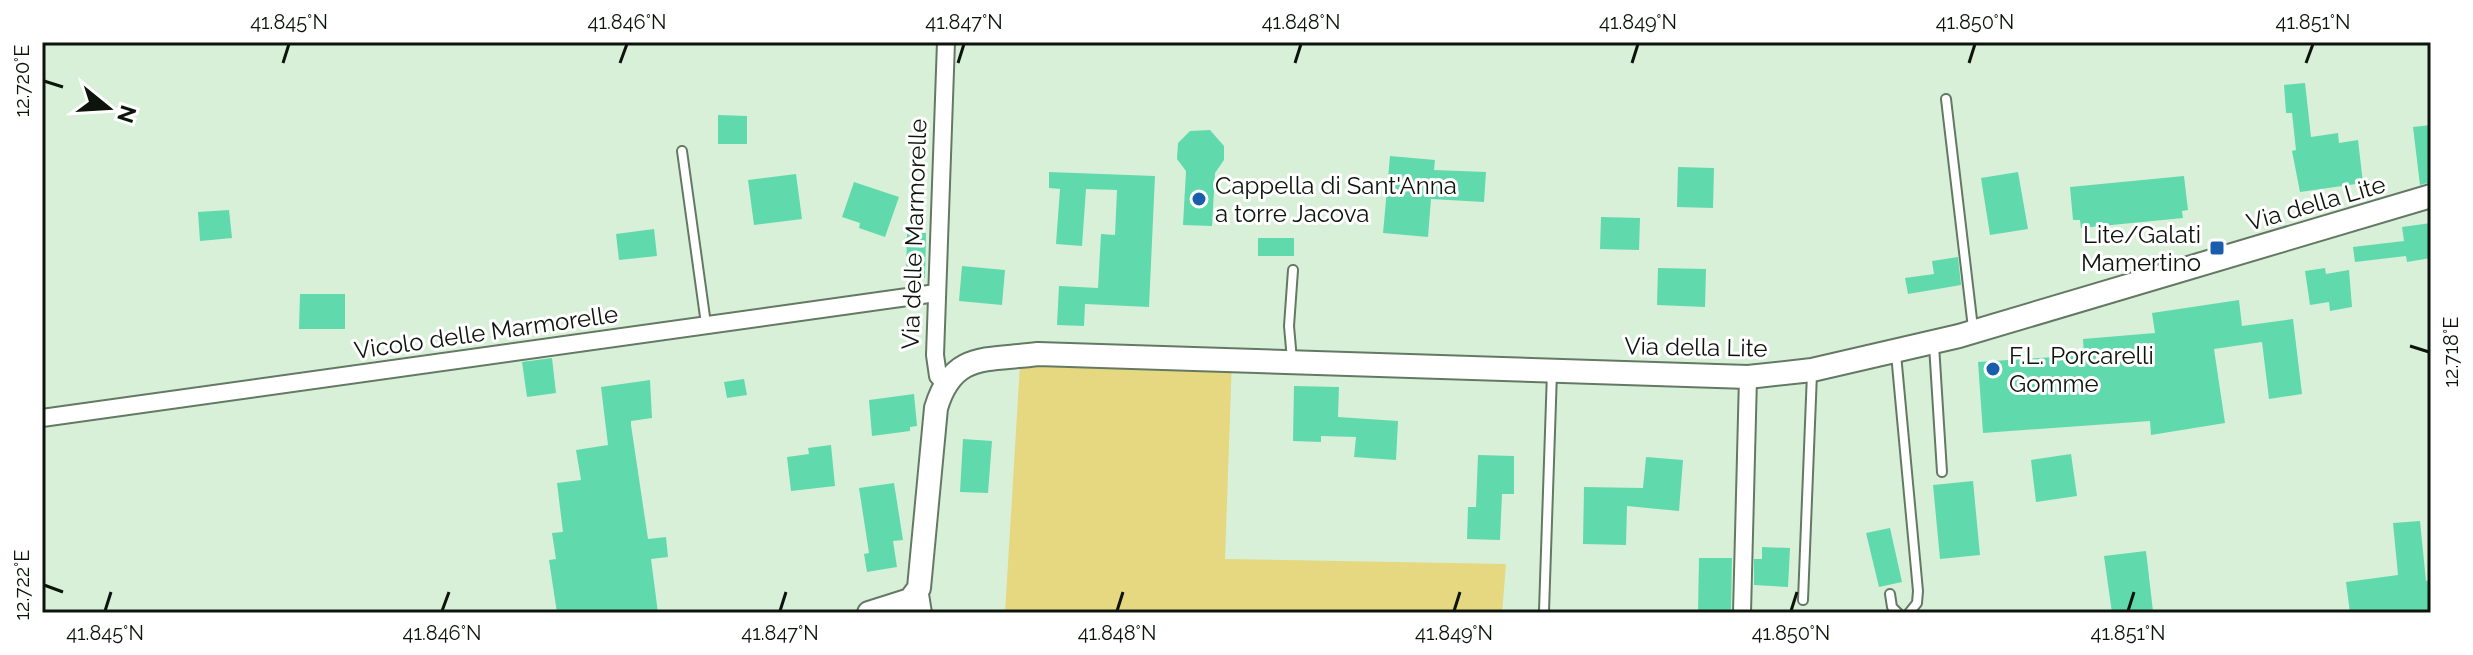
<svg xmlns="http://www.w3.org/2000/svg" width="2473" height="655" font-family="Raleway,sans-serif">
  <rect width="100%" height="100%" fill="#d9f0d8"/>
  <!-- green -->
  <polygon fill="#e6d781" points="1021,348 1232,359 1225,559 1506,564 1502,613 1005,613"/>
  <!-- building -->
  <g fill="#60d9ad">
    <polygon points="2305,83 2311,137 2338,133 2339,143 2358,140 2363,183 2300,192 2292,151 2296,150 2292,113 2286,113 2284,85"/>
    <polygon points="718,115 747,116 747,144 718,144"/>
    <polygon points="2431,125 2431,182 2420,185 2413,127"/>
    <polygon points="1210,130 1224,146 1224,160 1215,173 1212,226 1183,225 1186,171 1177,159 1178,143 1190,131"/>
    <polygon points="1390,156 1435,160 1434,170 1486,172 1484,202 1431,199 1428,237 1383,233"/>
    <polygon points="1678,167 1714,168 1713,208 1677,207"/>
    <polygon points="1049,172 1155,176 1149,307 1085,304 1084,326 1057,325 1059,286 1098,288 1101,234 1115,235 1117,190 1086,189 1082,246 1056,244 1060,189 1049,188"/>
    <polygon points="2018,172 2028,229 1990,235 1981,178"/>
    <polygon points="796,174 802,219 754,225 748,180"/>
    <polygon points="2184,176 2188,210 2182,211 2183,218 2081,228 2080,220 2073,220 2070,187"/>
    <polygon points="854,182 899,197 885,237 859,228 860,223 842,217"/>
    <polygon points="229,210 232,238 200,241 198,212"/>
    <polygon points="1601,217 1640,218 1639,250 1600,249"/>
    <polygon points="2431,223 2431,258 2407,262 2406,256 2355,262 2353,247 2404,241 2402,227"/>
    <polygon points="654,229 657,256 619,260 616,234"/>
    <polygon points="907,233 926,233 925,278 906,277"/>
    <rect x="1258" y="238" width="36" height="18"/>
    <polygon points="1958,257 1961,285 1908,294 1905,278 1934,274 1932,261"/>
    <polygon points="962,266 1005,270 1002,305 959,301"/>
    <polygon points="1658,268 1706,269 1705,307 1657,305"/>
    <polygon points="2325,268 2326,274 2349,270 2352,307 2330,311 2329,302 2310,305 2305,271"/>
    <polygon points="300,294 345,294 345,329 299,329"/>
    <polygon points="2239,300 2242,326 2293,319 2302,394 2269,399 2262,342 2214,349 2225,423 2151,435 2150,421 1983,433 1978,362 2084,355 2083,339 2155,333 2152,313"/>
    <polygon points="552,358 556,393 527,397 522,362"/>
    <polygon points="744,379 747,395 727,398 724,382"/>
    <polygon points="650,380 652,418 631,421 631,425 648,539 666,537 668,557 651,559 658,613 557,613 549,560 556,559 552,533 563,532 557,483 581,480 576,450 608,445 601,387"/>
    <polygon points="1294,386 1339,387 1338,417 1398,421 1396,460 1354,457 1356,437 1321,436 1321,442 1293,441"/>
    <polygon points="914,394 917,426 910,427 910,431 872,436 869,400"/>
    <polygon points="963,439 992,441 988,493 960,492"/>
    <polygon points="831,445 835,486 791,491 787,457 809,454 808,448"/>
    <polygon points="2071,454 2077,496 2036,502 2031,460"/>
    <polygon points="1478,455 1514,456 1514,494 1502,494 1500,540 1467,539 1468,507 1476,507"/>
    <polygon points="1646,457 1683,460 1679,511 1627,506 1626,545 1583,544 1584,487 1643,488"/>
    <polygon points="1973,481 1980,555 1940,559 1933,485"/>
    <polygon points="894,483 903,540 893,541 897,567 867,572 864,554 869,553 859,488"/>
    <polygon points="2420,521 2426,581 2431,580 2431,613 2350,613 2346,582 2398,575 2393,523"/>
    <polygon points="1890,528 1902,582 1879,587 1866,533"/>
    <polygon points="1762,547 1790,548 1788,587 1754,585 1754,559 1762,559"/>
    <polygon points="2146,551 2153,611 2112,613 2104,556"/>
    <polygon points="1699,558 1732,558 1731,613 1698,613"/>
  </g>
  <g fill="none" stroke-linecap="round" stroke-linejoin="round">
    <!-- lane casing -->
    <g stroke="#647963" stroke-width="12">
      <g id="lane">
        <polyline points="1946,99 1973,328"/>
        <polyline points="682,151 706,324"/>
        <polyline points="1934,345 1942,472"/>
        <polyline points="1896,354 1918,591 1917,603 1909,613"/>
        <polyline points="1292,360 1289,326 1293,270"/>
        <polyline points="1890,594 1892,607 1898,613"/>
        <polyline points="1803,600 1812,373"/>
        <polyline points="1544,611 1552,372"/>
      </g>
    </g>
    <!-- street casing -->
    <g stroke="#647963" stroke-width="20">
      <g id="street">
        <polyline points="945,383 938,376 935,355 946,42"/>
        <polyline points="42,418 936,293"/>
        <polyline points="919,588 923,613"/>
        <polyline points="1742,613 1748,377"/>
      </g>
    </g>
    <!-- secondary casing -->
    <g stroke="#647963" stroke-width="26">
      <path id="secondary" d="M869,613L910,600L919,588L936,408C953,351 987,361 1038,354L1748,377L1812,370L1959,336L2431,196"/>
    </g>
    <!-- lane -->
    <use href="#lane" stroke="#fff" stroke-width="8"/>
    <!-- street -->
    <use href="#street" stroke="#fff" stroke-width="16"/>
    <!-- secondary -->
    <use href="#secondary" stroke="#fff" stroke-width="22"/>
  </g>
  <!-- ticks -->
  <path fill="none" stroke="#0c140c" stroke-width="3" d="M283,63L289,44M620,63L627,44M958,63L964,44M1295,63L1301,44M1632,63L1638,44M1969,63L1975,44M2306,63L2313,44M44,81L63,87M2410,346L2429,352M44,585L63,592M105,611L111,592M442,611L449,592M780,611L786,592M1117,611L1123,592M1454,611L1460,592M1791,611L1797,592M2128,611L2134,592"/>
  <!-- markers -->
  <g fill="#1a5dad" stroke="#fff" stroke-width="3">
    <circle cx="1199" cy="199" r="8"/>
    <rect x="2209" y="240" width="16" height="16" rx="4"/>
    <circle cx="1993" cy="369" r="8"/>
  </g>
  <g text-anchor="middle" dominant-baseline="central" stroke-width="6" stroke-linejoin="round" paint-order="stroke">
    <!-- poi labels -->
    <g font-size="24" fill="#0c140c" stroke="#fff" text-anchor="start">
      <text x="1215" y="185">Cappella di Sant'Anna<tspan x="1215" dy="28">a torre Jacova</tspan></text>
      <text x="2201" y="234" text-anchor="end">Lite/Galati<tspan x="2201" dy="28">Mamertino</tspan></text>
      <text x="2009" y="355">F.L. Porcarelli<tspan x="2009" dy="28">Gomme</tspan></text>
    </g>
    <!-- street labels -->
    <g font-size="24" fill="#0c140c" stroke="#fff">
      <text transform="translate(2316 203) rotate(-16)">Via della Lite</text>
      <text transform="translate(914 234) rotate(-88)">Via delle Marmorelle</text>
      <text transform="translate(486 332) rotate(-8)">Vicolo delle Marmorelle</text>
      <text transform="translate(1696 347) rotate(1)">Via della Lite</text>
    </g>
  </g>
  <!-- border -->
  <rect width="2473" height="655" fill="none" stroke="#ffffff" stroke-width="88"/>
  <!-- north arrow -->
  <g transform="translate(108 108) rotate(108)" stroke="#ffffff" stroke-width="6" paint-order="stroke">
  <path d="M0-6L14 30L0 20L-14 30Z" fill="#0c140c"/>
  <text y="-12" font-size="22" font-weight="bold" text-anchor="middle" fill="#0c140c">N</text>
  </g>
  <rect x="44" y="44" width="2385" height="567" fill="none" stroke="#0c140c" stroke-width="3"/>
  <g font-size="20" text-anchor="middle" fill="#0c140c">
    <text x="289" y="29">41.845°N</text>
    <text x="627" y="29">41.846°N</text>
    <text x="964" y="29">41.847°N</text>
    <text x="1301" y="29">41.848°N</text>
    <text x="1638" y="29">41.849°N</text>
    <text x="1975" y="29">41.850°N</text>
    <text x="2313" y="29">41.851°N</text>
    <text transform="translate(22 81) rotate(-90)" y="7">12.720°E</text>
    <text transform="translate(2451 352) rotate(-90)" y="7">12.718°E</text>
    <text transform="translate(22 585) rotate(-90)" y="7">12.722°E</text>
    <text x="105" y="640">41.845°N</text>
    <text x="442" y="640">41.846°N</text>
    <text x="780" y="640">41.847°N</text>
    <text x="1117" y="640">41.848°N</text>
    <text x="1454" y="640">41.849°N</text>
    <text x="1791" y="640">41.850°N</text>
    <text x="2128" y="640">41.851°N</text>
  </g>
</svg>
